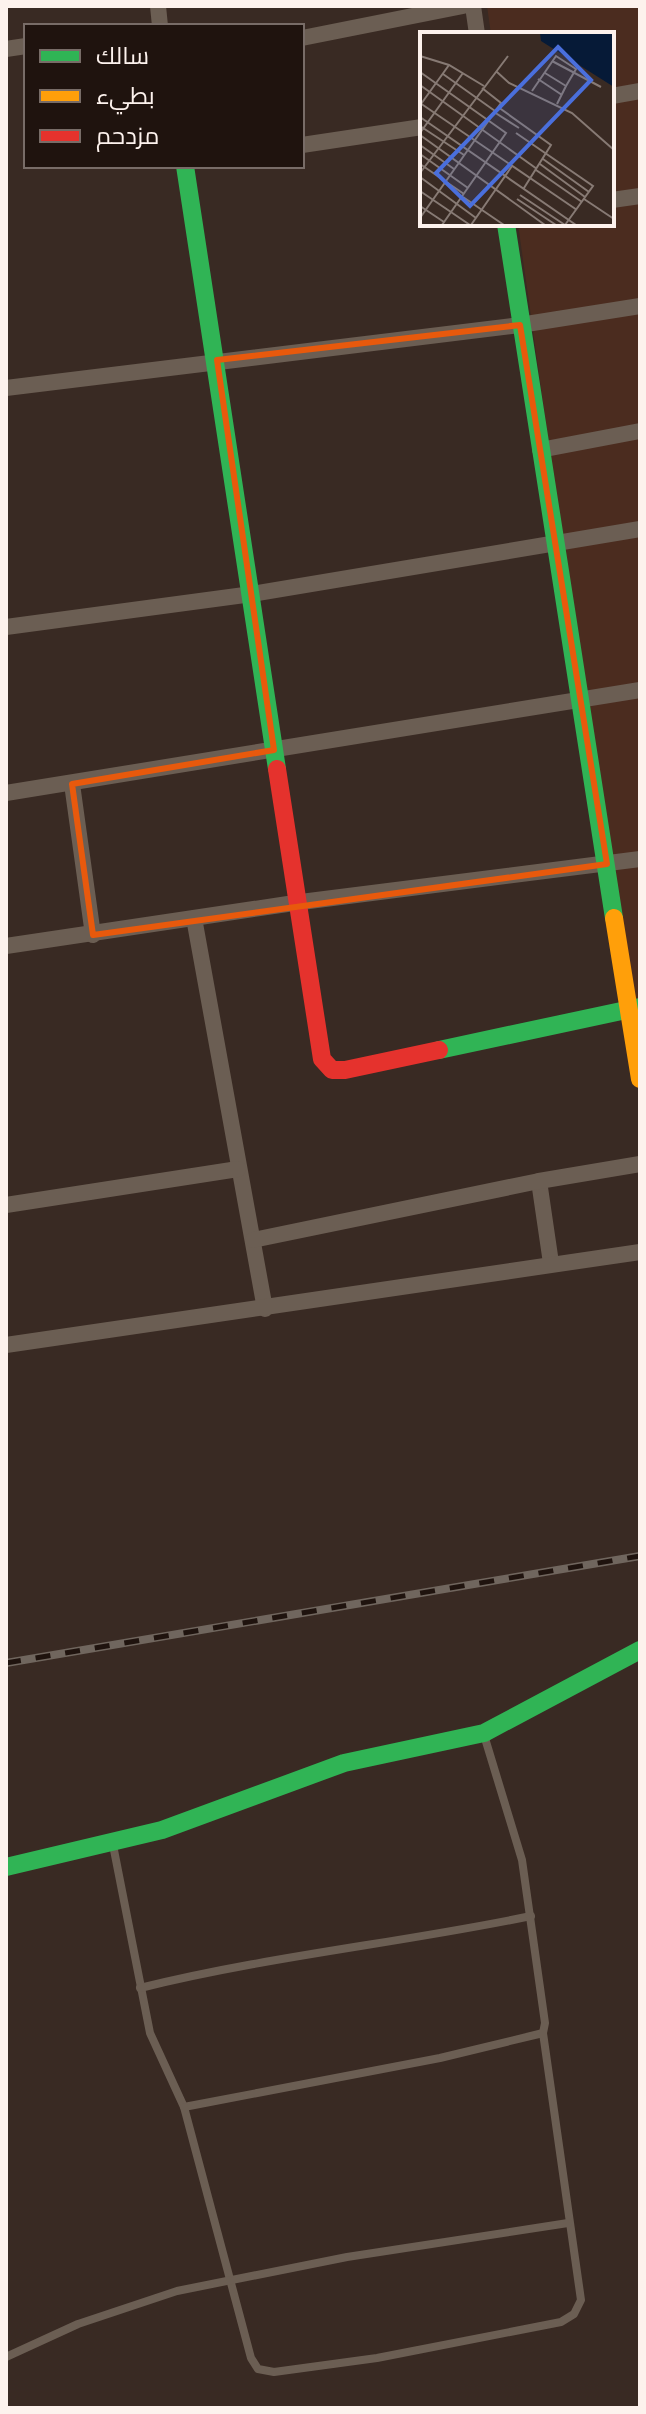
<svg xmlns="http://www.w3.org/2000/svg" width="646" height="2414" font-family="'PT Serif',Cairo,serif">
  <rect width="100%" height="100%" fill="#392a23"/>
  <!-- built -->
  <polygon fill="#4b2c1f" points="487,6 640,6 640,1092 518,224 612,224 612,34 491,34"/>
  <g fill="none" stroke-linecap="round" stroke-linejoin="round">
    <!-- lane -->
    <g stroke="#6b5e53" stroke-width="8">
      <polyline points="113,1845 150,2033 184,2107 440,2058 543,2033"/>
      <path d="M140,1988C269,1956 401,1943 531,1916"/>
      <polyline points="184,2107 251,2358 258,2369 274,2372 377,2358 561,2322 574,2314 581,2300 543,2033 545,2023 522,1860 484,1735"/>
      <polyline points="6,2357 78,2324 177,2291 347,2257 568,2223"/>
    </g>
    <!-- street -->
    <g stroke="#6b5e53" stroke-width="16">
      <polyline points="158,6 160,26"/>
      <polyline points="473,6 477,34"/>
      <polyline points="302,38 463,6"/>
      <polyline points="6,49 26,46"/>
      <polyline points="612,96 640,91"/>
      <polyline points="302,145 422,127"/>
      <polyline points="612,200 640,196"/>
      <polyline points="6,388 520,325 640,306"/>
      <polyline points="540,450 640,431"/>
      <polyline points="6,627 252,594 640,529"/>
      <polyline points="72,784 93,935"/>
      <polyline points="6,793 640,690"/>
      <polyline points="194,918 265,1309"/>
      <polyline points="6,946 301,902 640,859"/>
      <polyline points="539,1181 551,1263"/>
      <polyline points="6,1205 238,1169"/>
      <polyline points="253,1240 539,1181 640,1164"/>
      <polyline points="6,1345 640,1252"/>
    </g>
    <!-- fast -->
    <g stroke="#30b455" stroke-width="18">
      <polyline points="185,166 277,769"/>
      <polyline points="506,224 614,918"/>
      <polyline points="439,1050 640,1007"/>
      <polyline points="6,1867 162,1830 344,1763 484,1733 640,1650"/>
    </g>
    <!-- slow -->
    <polyline stroke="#ff9f0a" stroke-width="18" points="614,918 640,1079"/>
    <!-- jam -->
    <polyline stroke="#e5322d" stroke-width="18" points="277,769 322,1059 332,1070 345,1070 439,1050"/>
    <!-- rail casing -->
    <g stroke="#70665e" stroke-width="8">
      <polyline id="rail" points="6,1663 640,1556"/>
    </g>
    <!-- rail -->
    <use href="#rail" stroke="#1f130e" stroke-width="5" stroke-dasharray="15" stroke-linecap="butt"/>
  </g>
  <!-- marked area -->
  <path fill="none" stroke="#e8590c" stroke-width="6" stroke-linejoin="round" d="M520,325L607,864L93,935L72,784L274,750L217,360Z"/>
  <!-- overview -->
  <g transform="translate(420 32)">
    <rect width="194" height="194" fill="#392a23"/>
    <path d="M120,1H194V55L121,9Z" fill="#061a37"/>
    <path fill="none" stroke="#877a74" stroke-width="2" d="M0,24L29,33L64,54M132,29L181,55M0,40L86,101L22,193M77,40L89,51L152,81L194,118M125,41L146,54L137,72M23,42L75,79M118,47L142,63M0,53L117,137M112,59L136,24L156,37L146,54M0,71L157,178M1,72L29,33M78,75L131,113L104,156M74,80L99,96M0,85L156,193M0,94L44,123M0,101L43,41M96,101L173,154L145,193L100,163M0,103L125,193M0,113L34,137M0,122L48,156M123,127L169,160M0,132L44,162M120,132L165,165M116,138L162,170M0,141L88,24M0,145L56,186M0,159L50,193M43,165L84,193M97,167L136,193M164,167L194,187M0,174L24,190M0,186L81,71L62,56M51,193L92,134"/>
    <path fill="#4a6fdc" fill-opacity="0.15" stroke="#4a6fdc" stroke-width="4" d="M138,15L171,48L50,174L16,141Z"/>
    <rect width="194" height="194" fill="none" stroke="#fdf2ed" stroke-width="4"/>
  </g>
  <!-- border -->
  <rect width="646" height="2414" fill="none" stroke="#fdf2ed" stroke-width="16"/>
  <!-- legend -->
  <rect x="24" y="24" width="280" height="144" fill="#1f130e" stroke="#786c67" stroke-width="2"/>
  <rect x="40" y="50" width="40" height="12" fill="#30b455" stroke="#786c67" stroke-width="2"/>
  <text x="96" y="64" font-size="24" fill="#fdf2ed">سالك</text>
  <rect x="40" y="90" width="40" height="12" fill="#ff9f0a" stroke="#786c67" stroke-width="2"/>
  <text x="96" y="104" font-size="24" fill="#fdf2ed">بطيء</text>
  <rect x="40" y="130" width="40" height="12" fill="#e5322d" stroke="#786c67" stroke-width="2"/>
  <text x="96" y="144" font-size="24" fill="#fdf2ed">مزدحم</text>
</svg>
